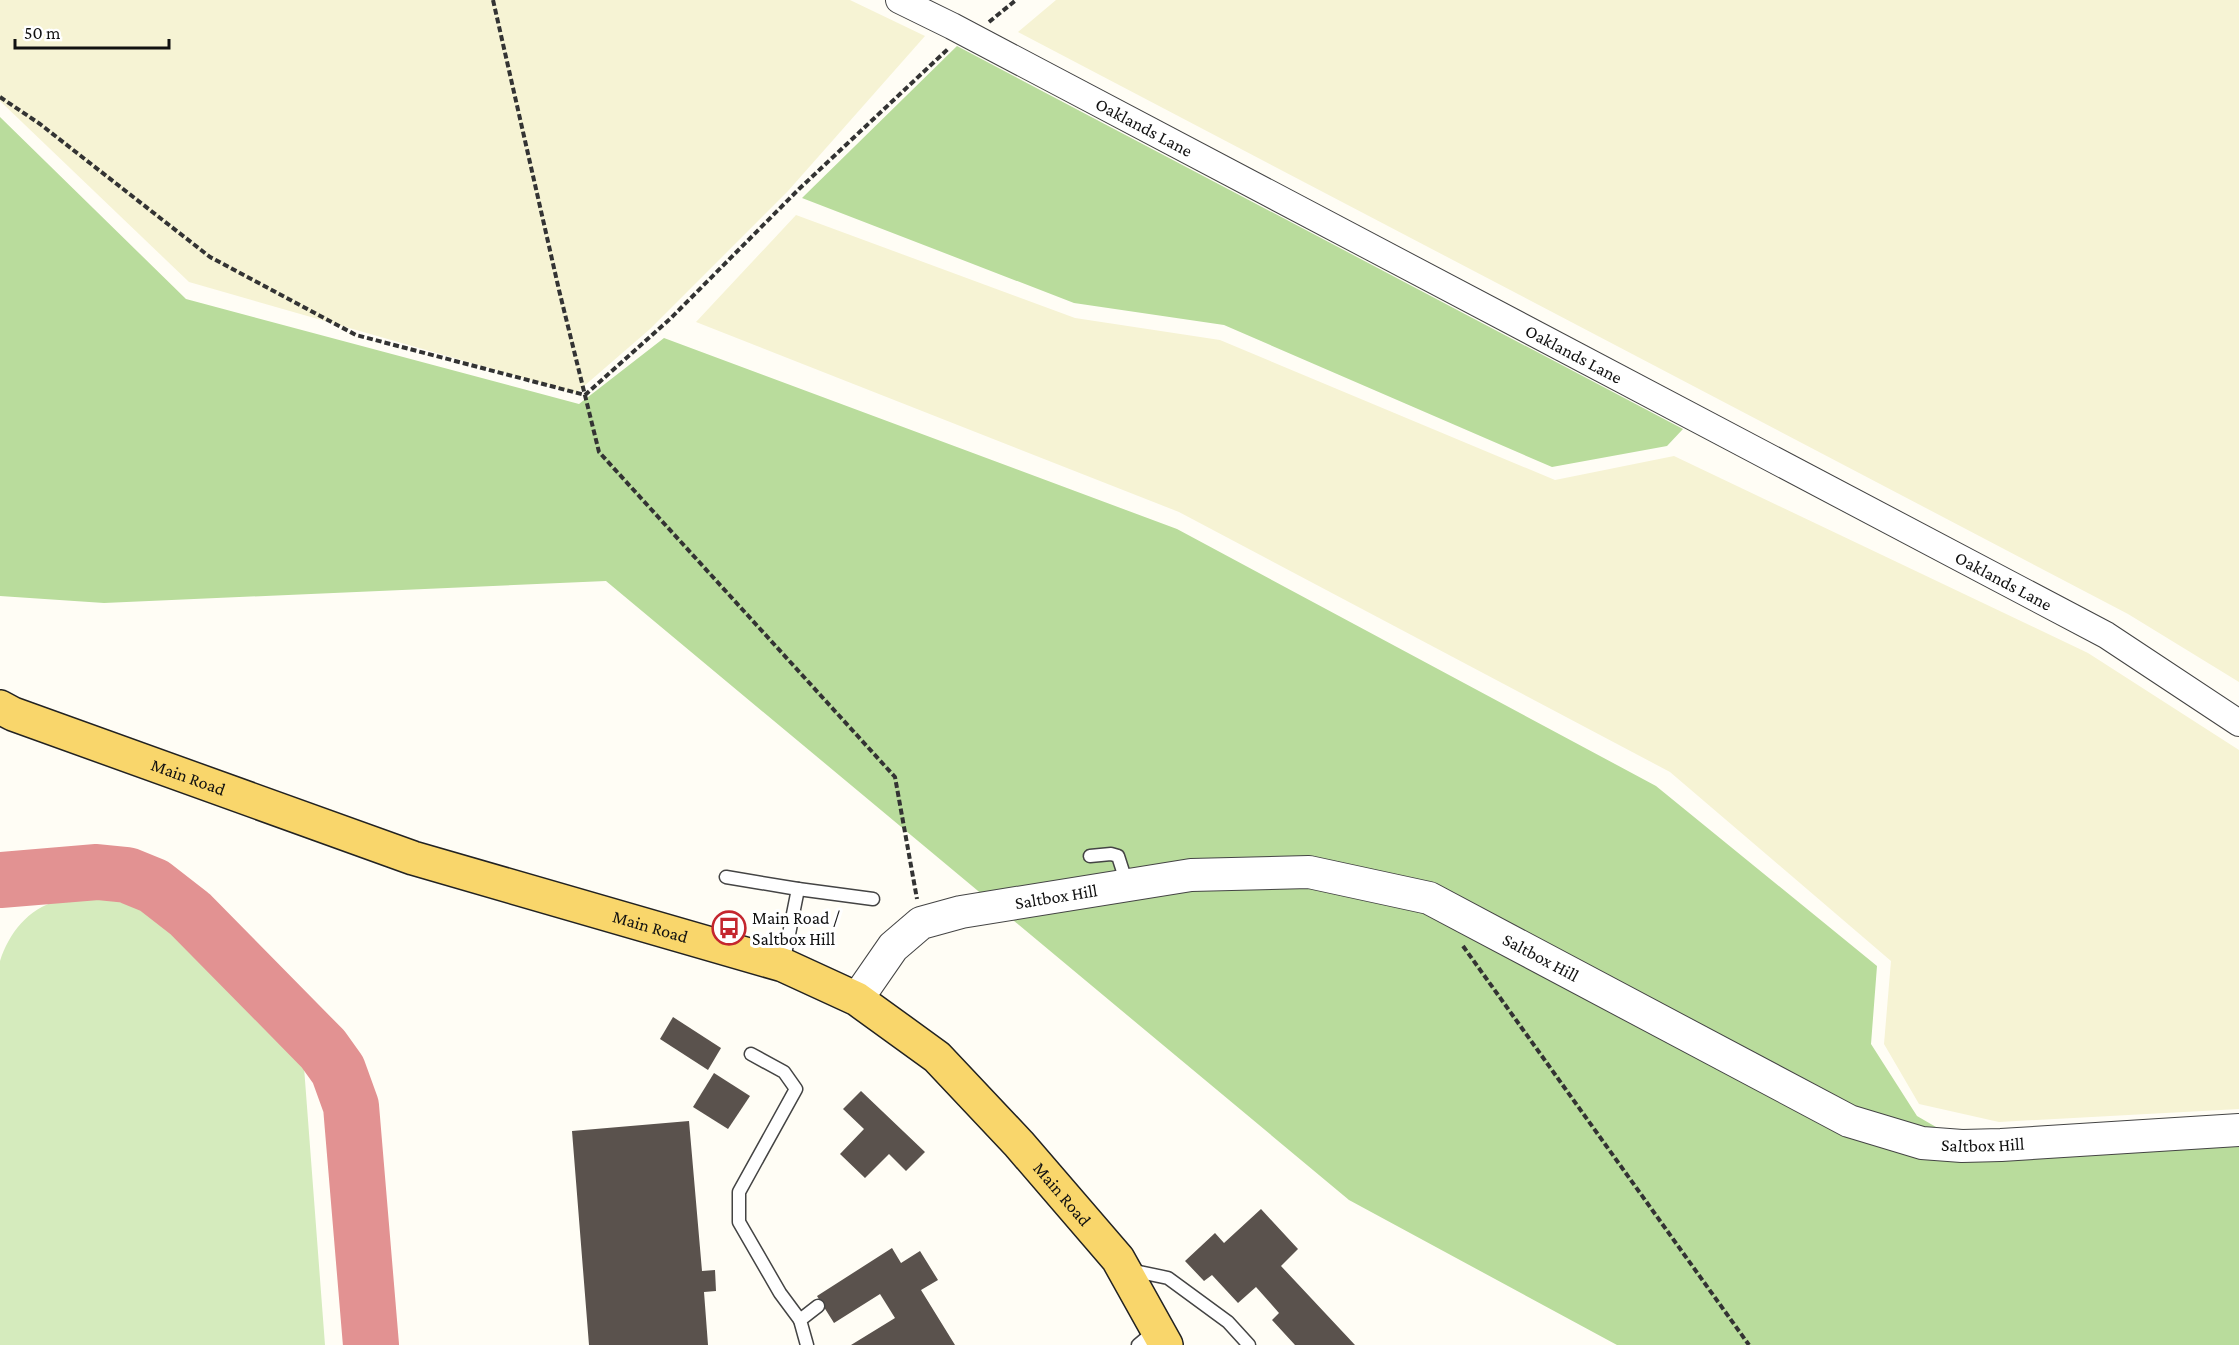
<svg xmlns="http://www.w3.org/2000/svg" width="2239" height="1345" font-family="'Crimson Pro',serif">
  <rect width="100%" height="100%" fill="#fffdf5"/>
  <!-- farmland -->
  <g fill="#f6f3d4">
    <polygon points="0,0 850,0 925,36 788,191 650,329 576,393 189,282 0,101"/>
    <polygon points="1056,0 2239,0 2239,682 2128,614 1018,32"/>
    <polygon points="796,215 1075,318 1220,340 1555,480 1674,456 2088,653 2239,750 2239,1109 1999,1122 1919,1104 1884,1044 1891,961 1670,772 1179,512 696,322"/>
  </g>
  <!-- green -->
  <path fill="#d5ebbd" d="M91,896L125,899L150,911L187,943L223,983L304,1067L325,1345H0V961C9,933 28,909 57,901C68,898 80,898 91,896Z"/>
  <!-- forest -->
  <g fill="#b9dc9c">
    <polygon points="957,46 1683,429 1667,446 1552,467 1224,325 1074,303 802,198"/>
    <polygon points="0,117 186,299 579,404 664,338 1177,529 1656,786 1877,966 1871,1044 1917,1116 1974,1149 2239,1132 2239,1345 1617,1345 1349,1200 606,581 104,603 0,596"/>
  </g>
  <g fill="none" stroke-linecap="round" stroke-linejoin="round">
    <!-- taxiway -->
    <polyline stroke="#e29292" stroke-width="56" points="0,880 97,872 127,875 154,886 190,914 323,1049 338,1070 351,1106 371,1345"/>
  </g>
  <!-- building -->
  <g fill="#5a524d">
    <polygon points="673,1017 721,1048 708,1070 660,1039"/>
    <polygon points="714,1073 750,1096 728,1129 693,1107"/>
    <polygon points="861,1091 925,1152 906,1171 889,1154 865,1178 840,1154 864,1129 843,1109"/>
    <polygon points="689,1121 702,1271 715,1270 716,1291 704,1292 708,1345 589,1345 572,1131"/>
    <polygon points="1261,1209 1298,1249 1281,1266 1355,1345 1295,1345 1272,1320 1279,1313 1256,1287 1238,1303 1212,1275 1204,1281 1185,1261 1215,1233 1224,1243"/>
    <polygon points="892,1248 901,1263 920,1251 938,1280 921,1290 955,1345 851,1345 895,1318 880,1294 834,1323 817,1296"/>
  </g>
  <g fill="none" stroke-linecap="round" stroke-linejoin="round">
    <!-- service casing -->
    <g stroke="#444" stroke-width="15">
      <g id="service">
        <polyline points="1090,856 1111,854 1118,856 1127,884"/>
        <polyline points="726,877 798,889 783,964"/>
        <polyline points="798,889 873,899"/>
        <polyline points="751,1054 784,1072 796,1089 739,1192 739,1222 780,1293 800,1320"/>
        <polyline points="1130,1270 1168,1278 1228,1322 1249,1345"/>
        <polyline points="807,1345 800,1320 818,1306"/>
        <polyline points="1138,1345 1157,1329"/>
      </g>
    </g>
    <!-- minor casing -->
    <g stroke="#444" stroke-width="28">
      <g id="minor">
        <path id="s1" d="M899,0L952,26L2106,635L2239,723"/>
      </g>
    </g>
    <!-- tertiary casing -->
    <g stroke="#444" stroke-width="34">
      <g id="tertiary">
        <path id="s2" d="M857,999L893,947L921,923L961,912L1191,875L1309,872L1429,898L1849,1121L1922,1143L1962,1146L2001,1145L2239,1130"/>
      </g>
    </g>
    <!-- primary casing -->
    <g stroke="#222" stroke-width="36">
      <g id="primary">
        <path id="s3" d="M0,707L13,714L413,858L783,965L857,999L937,1057L1019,1144L1118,1259L1166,1345"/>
      </g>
    </g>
    <!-- path -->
    <g stroke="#333" stroke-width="4" stroke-dasharray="6 3" stroke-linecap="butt">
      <polyline points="493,0 559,290 599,452 895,777 917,899"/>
      <polyline points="989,22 1016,0"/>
      <polyline points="0,97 40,124 210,257 356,335 585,395 671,318 799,189 949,48"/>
      <polyline points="1463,946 1749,1345"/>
    </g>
    <!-- service -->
    <use href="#service" stroke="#fff" stroke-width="12"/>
    <!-- minor -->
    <use href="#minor" stroke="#fff" stroke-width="26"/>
    <!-- tertiary -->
    <use href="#tertiary" stroke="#fff" stroke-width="32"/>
    <!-- primary -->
    <use href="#primary" stroke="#f9d66b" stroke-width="33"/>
  </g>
  <!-- icons -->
  <defs>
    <g id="bus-ring" transform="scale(1.725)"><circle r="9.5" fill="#fff" stroke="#c4262e" stroke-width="1.5"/><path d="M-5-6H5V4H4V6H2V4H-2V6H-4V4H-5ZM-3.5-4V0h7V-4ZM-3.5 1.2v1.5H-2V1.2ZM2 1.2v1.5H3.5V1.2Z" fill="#c4262e"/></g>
  </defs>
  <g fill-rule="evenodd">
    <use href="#bus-ring" x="729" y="928"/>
  </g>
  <g text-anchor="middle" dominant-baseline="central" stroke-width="6" stroke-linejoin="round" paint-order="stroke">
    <!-- street labels -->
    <g font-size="18" fill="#111" stroke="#fff">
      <text stroke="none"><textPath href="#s1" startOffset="276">Oaklands Lane</textPath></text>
      <text stroke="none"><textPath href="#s1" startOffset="762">Oaklands Lane</textPath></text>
      <text stroke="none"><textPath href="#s1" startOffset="1248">Oaklands Lane</textPath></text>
      <text stroke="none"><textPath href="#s3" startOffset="201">Main Road</textPath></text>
      <text stroke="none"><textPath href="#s2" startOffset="238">Saltbox Hill</textPath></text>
      <text stroke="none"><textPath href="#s3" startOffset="687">Main Road</textPath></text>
      <text stroke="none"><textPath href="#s2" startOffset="742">Saltbox Hill</textPath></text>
      <text stroke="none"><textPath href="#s2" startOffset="1228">Saltbox Hill</textPath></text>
      <text stroke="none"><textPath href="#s3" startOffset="1191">Main Road</textPath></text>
    </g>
    <!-- poi labels -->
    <g font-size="18" fill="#111" stroke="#fff" text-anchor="start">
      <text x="752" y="918">Main Road /<tspan x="752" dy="21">Saltbox Hill</tspan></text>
    </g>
  </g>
  <!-- scale -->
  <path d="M15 39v9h154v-9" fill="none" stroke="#111111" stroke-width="3"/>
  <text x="24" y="39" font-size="18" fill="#111111" stroke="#ffffff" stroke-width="4.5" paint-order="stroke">50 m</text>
</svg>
